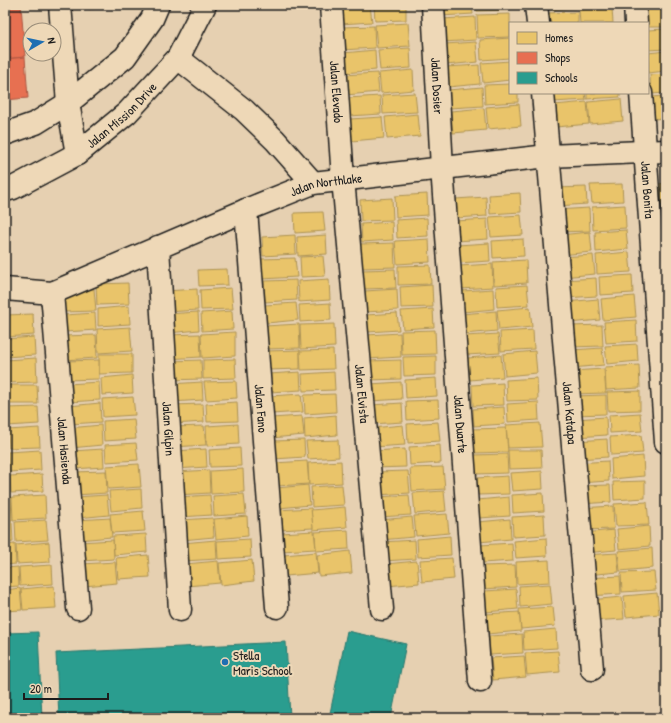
<svg xmlns="http://www.w3.org/2000/svg" width="671" height="723" font-family="'Patrick Hand',sans-serif">
  <rect width="100%" height="100%" fill="#e6d0b1"/>
  <filter id="ink" filterUnits="userSpaceOnUse"><feTurbulence type="fractalNoise" baseFrequency=".025" numOctaves="2"/><feDisplacementMap in="SourceGraphic" scale="8" xChannelSelector="R" yChannelSelector="G"/><feConvolveMatrix kernelMatrix="1 2 1 2 8 2 1 2 1" color-interpolation-filters="sRGB"/></filter>
  <g filter="url(#ink)">
    <!-- homes -->
    <g fill="#e9c46a" stroke="#ac9253">
      <polygon points="370,5 372,22 340,24 339,6"/>
      <polygon points="374,5 406,5 406,20 375,21"/>
      <polygon points="441,5 472,5 473,14 441,16"/>
      <polygon points="476,5 508,5 508,10 477,11"/>
      <polygon points="544,5 576,5 576,8 544,10"/>
      <polygon points="643,5 666,5 666,27 648,27 648,23 644,23"/>
      <polygon points="612,8 613,23 580,23 579,10"/>
      <polygon points="578,12 578,23 545,23 545,13"/>
      <polygon points="510,14 510,37 478,38 477,15"/>
      <polygon points="475,17 476,40 443,42 442,19"/>
      <polygon points="408,23 410,46 377,48 375,25"/>
      <polygon points="374,26 375,48 342,50 341,27"/>
      <polygon points="666,29 666,49 648,50 648,30"/>
      <polygon points="510,38 510,58 481,60 480,40"/>
      <polygon points="476,42 478,62 446,65 445,44"/>
      <polygon points="410,48 411,68 380,70 378,50"/>
      <polygon points="375,50 376,70 345,73 343,53"/>
      <polygon points="666,51 666,71 648,73 648,53"/>
      <polygon points="510,61 510,80 483,83 481,63"/>
      <polygon points="479,65 480,84 448,87 446,67"/>
      <polygon points="413,70 414,90 381,93 379,73"/>
      <polygon points="377,73 379,92 346,95 344,75"/>
      <polygon points="666,74 666,93 651,94 650,75"/>
      <polygon points="510,84 510,93 518,93 518,102 485,104 484,85"/>
      <polygon points="482,87 483,106 450,108 448,90"/>
      <polygon points="415,93 417,112 383,114 382,95"/>
      <polygon points="552,93 585,93 586,100 553,102"/>
      <polygon points="587,93 620,93 620,97 587,99"/>
      <polygon points="380,96 381,114 349,116 347,98"/>
      <polygon points="666,96 666,118 654,119 652,97"/>
      <polygon points="621,99 623,121 590,124 588,102"/>
      <polygon points="587,102 589,124 556,127 554,105"/>
      <polygon points="519,104 521,126 488,129 486,107"/>
      <polygon points="484,108 486,130 453,133 451,111"/>
      <polygon points="418,114 420,136 387,139 385,117"/>
      <polygon points="382,117 384,138 352,141 350,119"/>
      <polygon points="666,183 666,205 660,205 659,184"/>
      <polygon points="622,184 623,201 592,203 590,185"/>
      <polygon points="586,187 587,204 556,206 555,188"/>
      <polygon points="520,193 521,212 490,214 489,195"/>
      <polygon points="427,194 428,215 396,217 395,196"/>
      <polygon points="486,197 487,216 456,218 455,199"/>
      <polygon points="392,198 393,220 361,221 360,200"/>
      <polygon points="625,205 626,228 593,230 592,207"/>
      <polygon points="666,207 666,225 661,225 660,208"/>
      <polygon points="589,208 590,231 557,232 556,210"/>
      <polygon points="323,212 325,231 295,233 294,213"/>
      <polygon points="521,215 523,235 491,237 489,217"/>
      <polygon points="427,218 428,236 397,238 396,220"/>
      <polygon points="487,219 488,239 456,241 455,221"/>
      <polygon points="392,222 393,240 362,242 361,224"/>
      <polygon points="659,228 666,228 666,251 661,252"/>
      <polygon points="626,230 628,249 596,252 595,232"/>
      <polygon points="590,232 592,252 560,255 559,235"/>
      <polygon points="295,235 296,254 263,256 262,237"/>
      <polygon points="326,235 327,254 298,256 297,237"/>
      <polygon points="429,239 430,262 397,264 395,241"/>
      <polygon points="523,239 524,256 493,258 492,241"/>
      <polygon points="394,243 395,267 362,268 360,244"/>
      <polygon points="489,243 490,261 458,263 457,245"/>
      <polygon points="629,252 631,272 597,274 596,255"/>
      <rect x="662" y="253" width="4" height="20"/>
      <polygon points="593,255 595,274 562,277 560,257"/>
      <polygon points="323,256 325,276 301,277 300,257"/>
      <polygon points="295,258 297,277 262,279 261,259"/>
      <polygon points="526,260 527,283 494,285 493,262"/>
      <polygon points="492,264 493,287 460,289 459,266"/>
      <polygon points="430,265 431,284 398,285 398,266"/>
      <polygon points="227,269 228,285 199,286 198,270"/>
      <polygon points="395,269 396,288 363,289 363,270"/>
      <polygon points="632,275 633,293 600,295 599,277"/>
      <polygon points="596,278 597,296 564,298 563,280"/>
      <polygon points="329,279 330,300 299,302 298,281"/>
      <polygon points="296,280 297,300 265,302 264,281"/>
      <polygon points="128,283 129,304 97,305 96,284"/>
      <polygon points="432,285 433,307 401,308 400,287"/>
      <polygon points="527,285 529,305 497,307 496,287"/>
      <polygon points="231,288 233,309 201,310 200,290"/>
      <polygon points="94,289 96,311 64,312 63,291"/>
      <polygon points="197,289 198,310 167,312 166,291"/>
      <polygon points="397,289 398,310 366,312 365,291"/>
      <polygon points="493,289 494,309 463,312 462,291"/>
      <polygon points="634,296 636,317 603,320 601,299"/>
      <polygon points="598,299 600,320 568,323 566,302"/>
      <polygon points="296,303 298,320 267,323 265,305"/>
      <polygon points="330,303 331,320 300,322 299,305"/>
      <polygon points="129,306 130,324 98,326 98,309"/>
      <polygon points="530,307 532,327 499,330 497,310"/>
      <polygon points="433,309 434,327 403,329 401,311"/>
      <polygon points="232,311 233,329 202,331 201,313"/>
      <polygon points="496,311 497,331 464,334 462,314"/>
      <polygon points="198,312 199,330 168,333 167,314"/>
      <polygon points="95,313 96,330 65,332 64,315"/>
      <polygon points="397,313 399,330 368,332 366,315"/>
      <polygon points="33,314 34,335 5,337 5,315"/>
      <polygon points="636,320 637,341 606,343 604,322"/>
      <polygon points="299,324 300,348 266,349 265,326"/>
      <polygon points="334,324 335,347 301,349 300,325"/>
      <polygon points="602,325 603,346 571,347 570,326"/>
      <polygon points="130,327 132,351 98,353 97,329"/>
      <polygon points="435,330 436,354 402,355 401,331"/>
      <polygon points="533,330 534,349 501,351 500,332"/>
      <polygon points="235,332 235,356 202,358 201,334"/>
      <polygon points="400,333 401,357 367,359 366,335"/>
      <polygon points="200,334 201,357 167,359 166,335"/>
      <polygon points="498,334 500,353 467,355 465,336"/>
      <polygon points="96,335 97,358 63,360 62,336"/>
      <polygon points="34,337 35,355 5,357 5,339"/>
      <polygon points="637,344 638,361 607,364 605,346"/>
      <polygon points="602,348 604,365 572,368 571,350"/>
      <polygon points="300,350 300,369 268,370 267,351"/>
      <polygon points="333,350 334,369 301,370 300,351"/>
      <polygon points="535,351 537,373 505,376 503,354"/>
      <polygon points="99,354 132,354 132,373 99,374"/>
      <polygon points="501,355 503,377 470,380 468,358"/>
      <polygon points="436,356 436,375 404,376 403,357"/>
      <polygon points="36,358 37,382 5,383 5,360"/>
      <polygon points="235,359 236,378 203,379 203,360"/>
      <polygon points="99,360 99,379 66,380 66,361"/>
      <polygon points="201,360 202,379 169,380 169,361"/>
      <polygon points="401,360 401,379 369,380 368,361"/>
      <polygon points="639,365 640,388 606,390 605,367"/>
      <polygon points="604,369 606,393 572,394 571,371"/>
      <polygon points="300,372 301,390 270,392 269,374"/>
      <polygon points="334,372 335,390 303,391 302,374"/>
      <polygon points="132,375 133,393 102,395 101,378"/>
      <polygon points="436,378 437,396 406,398 405,380"/>
      <polygon points="537,378 538,400 507,401 506,380"/>
      <polygon points="236,381 237,398 206,400 204,382"/>
      <polygon points="99,382 100,400 69,402 68,384"/>
      <polygon points="202,382 203,400 171,402 170,384"/>
      <polygon points="401,382 402,399 371,401 370,384"/>
      <polygon points="503,383 504,405 473,406 472,385"/>
      <polygon points="5,385 37,385 38,404 5,404"/>
      <polygon points="640,391 640,410 608,411 607,392"/>
      <polygon points="301,394 303,412 271,414 270,396"/>
      <polygon points="335,394 336,412 305,414 304,395"/>
      <polygon points="606,395 606,414 573,415 573,396"/>
      <polygon points="133,397 135,415 103,417 102,399"/>
      <polygon points="438,400 439,418 407,420 406,401"/>
      <polygon points="237,402 238,421 207,422 206,404"/>
      <polygon points="538,402 539,420 508,422 507,404"/>
      <polygon points="100,403 101,422 70,424 69,406"/>
      <polygon points="402,403 403,422 372,424 371,405"/>
      <polygon points="203,404 204,422 173,424 172,405"/>
      <polygon points="38,407 39,424 7,426 6,408"/>
      <polygon points="504,407 505,424 474,426 473,409"/>
      <polygon points="640,413 642,431 610,433 609,415"/>
      <polygon points="336,415 337,435 305,438 304,418"/>
      <polygon points="302,416 304,435 272,438 271,418"/>
      <polygon points="606,417 607,435 576,437 575,419"/>
      <polygon points="134,419 136,439 104,441 103,421"/>
      <polygon points="438,422 440,441 408,443 407,424"/>
      <polygon points="540,423 542,447 508,448 506,425"/>
      <polygon points="238,424 239,444 207,446 206,426"/>
      <polygon points="101,425 102,445 71,448 69,428"/>
      <polygon points="403,425 405,445 373,447 372,428"/>
      <polygon points="204,426 206,445 173,447 172,427"/>
      <polygon points="39,428 40,447 9,448 8,430"/>
      <polygon points="506,428 508,452 474,453 472,429"/>
      <polygon points="641,435 643,453 611,455 610,437"/>
      <polygon points="607,439 608,457 577,459 576,441"/>
      <polygon points="304,440 305,457 274,459 273,441"/>
      <polygon points="338,440 339,457 308,459 306,441"/>
      <polygon points="136,443 138,460 106,462 105,445"/>
      <polygon points="440,445 441,463 410,465 409,447"/>
      <polygon points="240,448 241,466 210,467 209,450"/>
      <polygon points="103,449 104,467 73,469 72,451"/>
      <polygon points="206,449 207,467 175,469 175,451"/>
      <polygon points="405,449 406,467 375,468 374,451"/>
      <polygon points="40,450 41,470 9,472 8,452"/>
      <polygon points="508,450 541,450 542,468 509,469"/>
      <polygon points="5,452 7,472 5,472"/>
      <polygon points="507,454 508,473 475,474 474,455"/>
      <polygon points="643,456 644,476 612,479 611,459"/>
      <polygon points="307,461 309,484 276,486 274,463"/>
      <polygon points="341,461 342,483 309,485 308,463"/>
      <polygon points="608,461 609,481 578,483 576,463"/>
      <polygon points="139,464 141,487 108,489 106,466"/>
      <polygon points="443,467 445,489 412,491 410,468"/>
      <polygon points="243,469 244,492 211,494 210,471"/>
      <polygon points="209,470 210,493 177,495 176,472"/>
      <polygon points="106,471 107,493 75,495 73,472"/>
      <polygon points="408,471 410,493 377,495 375,472"/>
      <polygon points="542,471 543,489 512,491 510,473"/>
      <polygon points="42,474 43,491 11,493 10,476"/>
      <polygon points="5,476 8,476 9,494 5,494"/>
      <polygon points="508,476 509,494 478,495 476,478"/>
      <polygon points="645,481 645,498 614,500 613,482"/>
      <polygon points="308,485 310,505 279,508 277,488"/>
      <polygon points="342,485 344,505 312,507 311,487"/>
      <polygon points="610,485 611,502 580,504 579,486"/>
      <polygon points="141,489 142,508 111,511 109,491"/>
      <polygon points="444,491 446,511 415,514 413,493"/>
      <polygon points="543,493 544,511 513,513 512,495"/>
      <polygon points="244,494 246,514 214,516 213,496"/>
      <polygon points="45,495 46,518 13,520 12,497"/>
      <polygon points="107,495 109,515 77,518 76,497"/>
      <polygon points="210,495 212,515 180,517 179,497"/>
      <polygon points="409,495 411,515 380,517 378,497"/>
      <polygon points="11,497 12,520 5,521 5,498"/>
      <polygon points="509,497 510,516 479,518 478,500"/>
      <polygon points="647,502 649,525 616,526 614,504"/>
      <polygon points="613,506 614,529 582,530 580,508"/>
      <polygon points="345,507 347,527 313,530 311,510"/>
      <polygon points="311,508 313,528 280,530 278,510"/>
      <polygon points="143,511 145,531 112,533 110,514"/>
      <polygon points="447,514 449,533 416,536 414,516"/>
      <polygon points="544,515 545,535 513,537 512,517"/>
      <polygon points="247,516 248,536 216,539 214,519"/>
      <polygon points="412,517 414,537 381,540 379,520"/>
      <polygon points="110,518 112,537 78,540 77,520"/>
      <polygon points="213,518 214,537 182,540 180,520"/>
      <polygon points="510,519 511,539 479,542 478,522"/>
      <polygon points="46,520 48,540 16,542 15,522"/>
      <polygon points="5,522 12,522 13,542 5,543"/>
      <polygon points="649,526 650,546 619,549 617,529"/>
      <polygon points="348,530 349,549 316,551 315,532"/>
      <polygon points="614,530 616,550 585,553 583,533"/>
      <polygon points="314,531 316,549 282,551 281,533"/>
      <polygon points="146,534 147,552 114,555 113,536"/>
      <polygon points="450,536 451,555 418,557 417,539"/>
      <polygon points="546,538 547,556 516,558 514,541"/>
      <polygon points="250,539 251,557 218,559 217,541"/>
      <polygon points="113,540 114,559 81,561 80,542"/>
      <polygon points="216,540 217,559 184,561 182,543"/>
      <polygon points="415,540 416,559 383,561 382,542"/>
      <polygon points="49,542 50,562 17,564 16,545"/>
      <polygon points="512,543 513,561 482,563 480,545"/>
      <polygon points="15,544 16,564 5,565 5,545"/>
      <polygon points="652,548 653,568 620,571 618,551"/>
      <polygon points="350,551 352,573 319,576 317,555"/>
      <polygon points="316,552 318,573 286,576 284,555"/>
      <polygon points="617,553 619,572 586,575 584,555"/>
      <polygon points="148,555 150,577 118,579 116,558"/>
      <polygon points="452,558 454,579 422,582 420,560"/>
      <polygon points="252,560 254,581 221,585 219,563"/>
      <polygon points="549,560 550,582 517,584 516,562"/>
      <polygon points="218,561 220,583 187,586 185,564"/>
      <polygon points="417,561 419,583 387,586 385,564"/>
      <polygon points="115,562 117,583 84,586 82,564"/>
      <polygon points="52,565 53,584 20,586 19,567"/>
      <polygon points="515,565 516,587 483,589 482,566"/>
      <polygon points="18,567 19,586 5,587 5,568"/>
      <polygon points="654,572 656,590 622,592 621,573"/>
      <polygon points="620,576 621,594 588,596 587,578"/>
      <polygon points="550,584 552,604 520,607 519,586"/>
      <polygon points="54,586 56,608 23,610 21,589"/>
      <polygon points="20,588 22,610 5,611 5,590"/>
      <polygon points="516,589 518,609 486,612 485,591"/>
      <polygon points="657,593 659,614 626,617 624,596"/>
      <polygon points="622,597 624,619 591,621 589,600"/>
      <polygon points="553,607 555,626 521,629 519,609"/>
      <polygon points="519,612 521,631 487,634 486,614"/>
      <polygon points="556,629 557,648 524,650 523,632"/>
      <polygon points="522,634 523,653 490,655 489,636"/>
      <polygon points="558,651 560,672 527,675 525,653"/>
      <polygon points="524,656 526,677 493,680 491,658"/>
    </g>
    <!-- shops -->
    <g fill="#e76f51" stroke="#aa5641">
      <polygon points="5,5 21,5 25,57 5,59"/>
      <polygon points="89,5 124,5 124,6 89,9"/>
      <polygon points="25,57 28,98 5,100 5,59"/>
    </g>
    <!-- schools -->
    <g fill="#2a9d8f" stroke="#26766c">
      <polygon points="347,631 406,644 391,718 329,718"/>
      <polygon points="38,632 42,718 5,718 5,633"/>
      <polygon points="286,642 290,718 59,718 56,653"/>
    </g>
    <g fill="none" stroke-linecap="round" stroke-linejoin="round">
      <!-- minor casing -->
      <g stroke="#1c1c1c" stroke-width="25">
        <g id="minor">
          <polyline points="60,5 68,103 77,154"/>
          <path id="s1" d="M331,5L343,179L382,609"/>
          <path id="s2" d="M433,5L442,168L480,681"/>
          <polyline points="536,5 538,23"/>
          <polyline points="635,5 636,23"/>
          <polyline points="178,58 244,110 275,140 313,183"/>
          <path id="s3" d="M543,93L592,669"/>
          <path id="s4" d="M641,93L666,442"/>
          <polyline points="5,134 36,123 68,103 125,57 152,19 158,5"/>
          <path id="s5" d="M5,190L13,188L77,154L127,113L178,58L205,5"/>
          <path id="s6" d="M246,210L277,607"/>
          <path id="s7" d="M158,247L180,610"/>
          <path id="s8" d="M5,289L52,293L246,210L313,183L548,156L666,151"/>
          <path id="s9" d="M52,293L78,608"/>
        </g>
      </g>
      <!-- minor -->
      <use href="#minor" stroke="#eed8b7" stroke-width="22"/>
    </g>
  </g>
  <!-- markers -->
  <circle fill="#1f6fb2" stroke="#eed8b7" stroke-width="1.5" cx="225" cy="662" r="4"/>
  <g text-anchor="middle" dominant-baseline="central" stroke-width="4" stroke-linejoin="round" paint-order="stroke">
    <!-- street labels -->
    <g font-size="13" fill="#1c1c1c" stroke="#eed8b7">
      <text stroke="none"><textPath href="#s2" startOffset="81">Jalan Dosier</textPath></text>
      <text stroke="none"><textPath href="#s1" startOffset="87">Jalan Elevado</textPath></text>
      <text stroke="none"><textPath href="#s5" startOffset="140">Jalan Mission Drive</textPath></text>
      <text stroke="none"><textPath href="#s8" startOffset="343">Jalan Northlake</textPath></text>
      <text stroke="none"><textPath href="#s4" startOffset="97">Jalan Bonita</textPath></text>
      <text stroke="none"><textPath href="#s1" startOffset="390">Jalan Elvista</textPath></text>
      <text stroke="none"><textPath href="#s6" startOffset="199">Jalan Fano</textPath></text>
      <text stroke="none"><textPath href="#s3" startOffset="321">Jalan Katalpa</textPath></text>
      <text stroke="none"><textPath href="#s2" startOffset="420">Jalan Duarte</textPath></text>
      <text stroke="none"><textPath href="#s7" startOffset="182">Jalan Gilpin</textPath></text>
      <text stroke="none"><textPath href="#s9" startOffset="158">Jalan Hasienda</textPath></text>
    </g>
    <!-- poi labels -->
    <g font-size="13" fill="#1c1c1c" stroke="#eed8b7" text-anchor="start">
      <text x="233" y="655">Stella<tspan x="233" dy="15">Maris School</tspan></text>
    </g>
  </g>
  <!-- margin -->
  <rect width="671" height="723" fill="none" stroke="#eed8b7" stroke-width="20"/>
  <rect x="10" y="10" width="651" height="703" fill="none" stroke="#1c1c1c" stroke-width="1.5" filter="url(#ink)"/>
  <!-- legend -->
  <rect x="509" y="22" width="140" height="72" fill="#eed8b7" stroke="#9a8d79"/>
  <rect x="517" y="32" width="20" height="12" fill="#e9c46a" stroke="#9a8d79"/>
  <text x="545" y="42" font-size="12" fill="#1c1c1c">Homes</text>
  <rect x="517" y="52" width="20" height="12" fill="#e76f51" stroke="#9a8d79"/>
  <text x="545" y="62" font-size="12" fill="#1c1c1c">Shops</text>
  <rect x="517" y="72" width="20" height="12" fill="#2a9d8f" stroke="#9a8d79"/>
  <text x="545" y="82" font-size="12" fill="#1c1c1c">Schools</text>
  <!-- north arrow -->
  <g transform="translate(42 42) rotate(81)"><circle r="19" fill="#eed8b7" stroke="#9a8d79"/>
  <path d="M0-3L7 15L0 10L-7 15Z" fill="#1f6fb2"/>
  <text y="-6" font-size="11" font-weight="bold" text-anchor="middle" fill="#1c1c1c">N</text>
  </g>
  <!-- scale -->
  <path d="M24 693v6h84v-6" fill="none" stroke="#1c1c1c" stroke-width="2"/>
  <text x="30" y="693" font-size="12" fill="#1c1c1c" stroke="#eed8b7" stroke-width="3" paint-order="stroke">20 m</text>
</svg>
